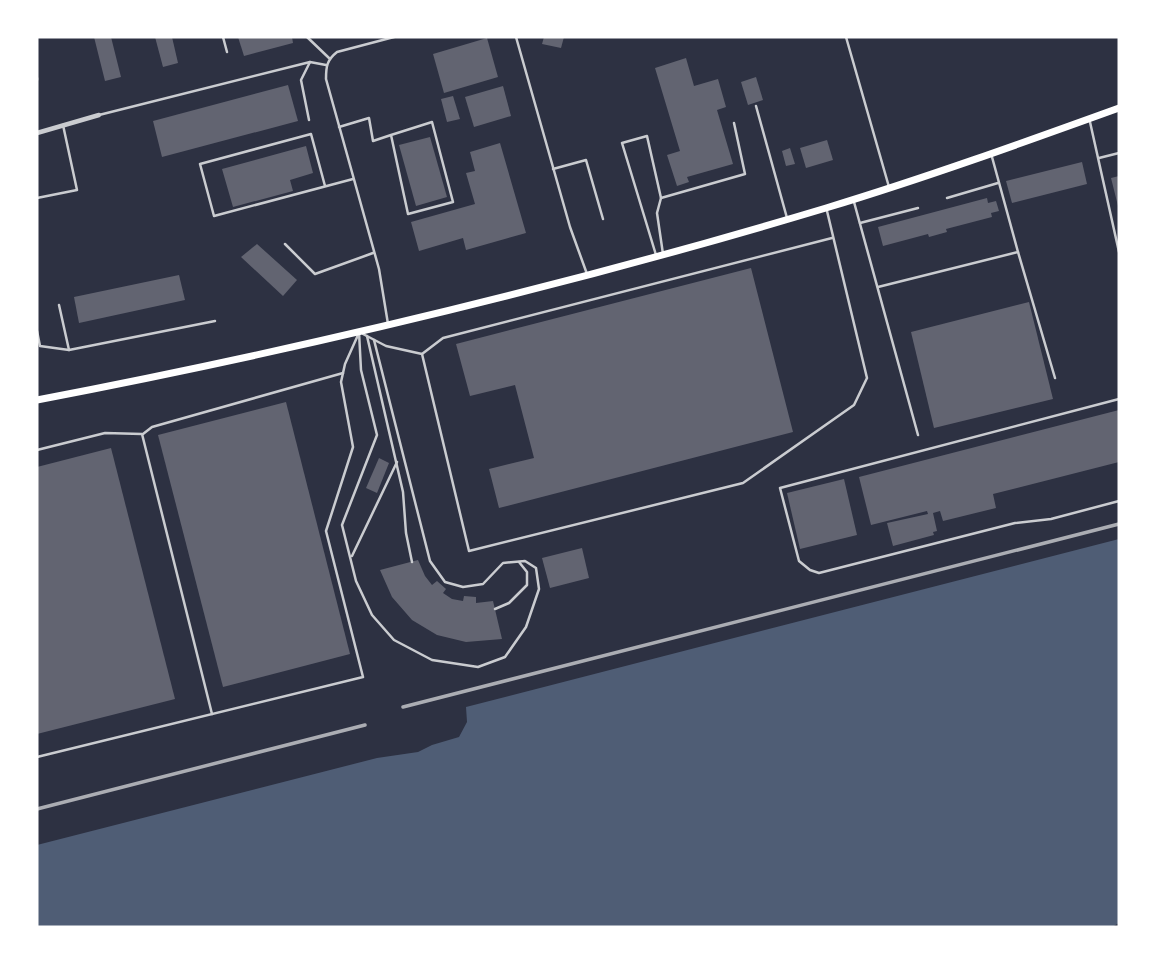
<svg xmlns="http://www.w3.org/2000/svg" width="1156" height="964" font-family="'Work Sans',sans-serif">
  <rect width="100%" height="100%" fill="#2d3142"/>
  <!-- water -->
  <polygon fill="#4f5d75" points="1119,539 1119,923 1112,927 37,927 37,845 377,758 418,752 432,745 459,737 467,722 466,707"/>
  <!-- building -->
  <g fill="#626471">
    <polygon points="94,37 111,37 121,77 105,81"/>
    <polygon points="155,37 172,37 178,63 163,67"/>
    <polygon points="238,37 292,37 293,43 244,56"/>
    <polygon points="544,37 564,37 561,48 542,44"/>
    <polygon points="487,38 498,77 444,93 433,54"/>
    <polygon points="686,58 694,86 718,79 726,107 717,110 733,164 687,177 689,182 677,186 667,155 680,151 655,68"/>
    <polygon points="756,77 763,100 748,105 741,82"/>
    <polygon points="288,85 298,121 162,157 153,121"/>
    <polygon points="503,86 511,116 474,127 465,97"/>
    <polygon points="453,96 460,119 447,122 441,99"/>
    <polygon points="430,137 447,197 416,206 399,145"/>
    <polygon points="827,140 833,160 806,168 800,148"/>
    <polygon points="500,143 526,233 466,250 463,238 419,251 411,222 475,204 466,173 475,171 470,152"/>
    <polygon points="306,146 313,173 290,180 293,191 233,207 222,169"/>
    <polygon points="790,148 795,164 786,166 782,151"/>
    <polygon points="1082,162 1087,184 1012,203 1006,181"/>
    <polygon points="1119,176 1119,206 1118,206 1111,178"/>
    <polygon points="987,198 988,203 996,201 999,211 991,213 992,217 946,229 947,232 929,237 928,234 883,246 878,227"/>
    <polygon points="257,244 297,280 283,296 241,257"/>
    <polygon points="751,268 793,432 499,508 489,469 534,458 515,385 470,396 456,344"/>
    <polygon points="179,275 185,300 79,323 74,297"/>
    <polygon points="1029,302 1053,399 934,428 911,332"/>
    <polygon points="286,402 350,654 223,687 158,435"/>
    <polygon points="1119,410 1119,462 993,494 996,508 943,521 940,511 933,513 937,531 933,532 934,535 893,546 887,523 928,514 927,511 871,525 859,477"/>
    <polygon points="111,448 175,699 37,734 37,467"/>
    <polygon points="379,458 389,463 377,493 366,488"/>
    <polygon points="844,479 857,535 800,549 787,493"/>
    <polygon points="582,548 589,578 550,588 542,558"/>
    <polygon points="418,560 425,576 432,585 437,581 446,589 443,593 452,599 463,601 464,596 476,597 476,603 493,601 502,639 466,642 437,635 412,620 392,597 380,570"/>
  </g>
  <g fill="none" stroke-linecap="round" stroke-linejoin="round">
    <!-- service -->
    <g stroke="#caccd0" stroke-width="2.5">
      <polyline points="223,37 227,52"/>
      <polyline points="307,37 329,58"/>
      <polyline points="516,37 570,227 587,274"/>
      <polyline points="846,37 889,187"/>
      <polyline points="37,78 37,80"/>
      <polyline points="756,106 787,218"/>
      <polyline points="99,115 310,62 326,65"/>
      <polyline points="309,120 301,80 310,62"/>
      <polyline points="1090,122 1119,252"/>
      <polyline points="339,127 369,118 373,141 391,135 408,214 453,202 432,122 391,135"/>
      <polyline points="1099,158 1119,153"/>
      <polyline points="553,169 586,160 603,219"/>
      <polyline points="325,186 311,134 200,164 214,216 353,179"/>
      <polyline points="37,198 77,190 63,125"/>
      <polyline points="661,198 745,174 734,123"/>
      <polyline points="947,198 998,183"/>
      <polyline points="854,202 918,435"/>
      <polyline points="860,223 918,208"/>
      <polyline points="285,244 315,274 373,253"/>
      <polyline points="1018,252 1055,378"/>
      <polyline points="656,255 622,143 647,136 661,198 657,213 663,254"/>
      <polyline points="878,287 1018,252 992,157"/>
      <polyline points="59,305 69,350"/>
      <path d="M388,324L379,269L326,79C326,66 327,60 337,52L394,37"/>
      <polyline points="37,331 40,346 69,350 215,321"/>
      <polyline points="359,332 361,370 377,435 342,525 356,581 372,615 394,640 432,660 478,667 505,657 526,627 539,589 536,568 525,561 503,563 483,584 463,587 445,582 430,561 374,340"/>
      <polyline points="363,334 386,346 422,354 469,551 743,483 854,405 867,378 827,211"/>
      <polyline points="367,336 403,492 406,533 412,562"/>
      <polyline points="422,354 443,338 832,238"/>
      <polyline points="1119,399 780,488 799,561 810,570 819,573 1015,523 1051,519 1119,501"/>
      <polyline points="143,434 152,427 343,373"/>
      <polyline points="37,450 105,433 142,434 212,714"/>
      <polyline points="352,556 397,462"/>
      <polyline points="495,609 509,603 527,585 527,572 519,562"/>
      <polyline points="37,757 363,677 326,531 353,447 341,382 345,364 358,335"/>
    </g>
    <!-- minor -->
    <polyline stroke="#caccd0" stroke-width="4.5" points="37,133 99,115"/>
    <!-- secondary -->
    <path stroke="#fff" stroke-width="7" d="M37,400C303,349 566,286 826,208C925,178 1022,143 1119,108"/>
    <!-- rail -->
    <g stroke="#abadb3" stroke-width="3.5">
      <polyline points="403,707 1119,524"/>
      <polyline points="37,809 365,725"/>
    </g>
  </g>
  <!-- border -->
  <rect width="1156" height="964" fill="none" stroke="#ffffff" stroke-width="77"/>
</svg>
